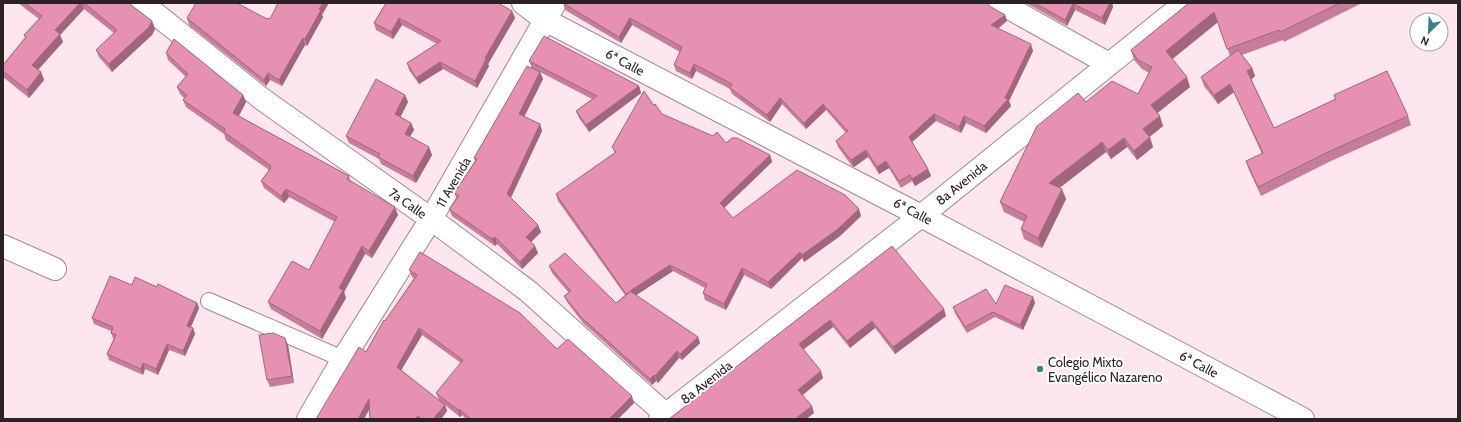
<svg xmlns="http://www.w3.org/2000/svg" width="1461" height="422" font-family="Cabin,sans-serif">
  <rect width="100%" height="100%" fill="#fde6ee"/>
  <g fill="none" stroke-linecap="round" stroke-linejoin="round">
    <!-- pedestrian casing -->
    <g stroke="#a28891" stroke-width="18">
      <polyline id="pedestrian" points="209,301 343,359"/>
    </g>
    <!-- minor casing -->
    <g stroke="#a28891" stroke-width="24">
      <g id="minor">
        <polyline points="142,3 262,99 431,219 528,291 665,414"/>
        <polyline points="1000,3 1109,64"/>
        <polyline points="3,246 55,269"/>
        <polyline points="308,419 343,359 431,219 555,3"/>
        <polyline points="660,419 921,216 1185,3"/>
      </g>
    </g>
    <!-- secondary casing -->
    <g stroke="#a28891" stroke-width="24">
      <polyline id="secondary" points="523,3 545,20 921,216 1303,419"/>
    </g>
    <!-- pedestrian -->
    <use href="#pedestrian" stroke="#fff" stroke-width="16"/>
    <!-- minor -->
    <use href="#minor" stroke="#fff" stroke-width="22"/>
    <!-- secondary -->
    <use href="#secondary" stroke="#fff" stroke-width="22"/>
  </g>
  <!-- wall -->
  <g fill="#c67d99" fill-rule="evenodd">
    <polygon points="18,3 130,3 131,5 152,21 155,29 152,35 112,72 99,57 96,50 114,33 84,9 60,35 63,42 38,70 41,72 44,80 29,98 3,77 3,65 25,38 24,35 39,19"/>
    <polygon points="386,3 512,11 515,18 488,64 489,66 477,88 443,69 419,84 409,70 407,63 437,44 402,25 393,39 376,30 374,23"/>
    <polygon points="563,3 991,7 1005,15 1007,21 998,28 1033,51 1009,101 1011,106 986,133 966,123 961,133 936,121 912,142 928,169 931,176 915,186 912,181 901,188 889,168 879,174 868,157 854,167 852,166 838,147 836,141 846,133 826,110 806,129 782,104 770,122 732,94 730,89 696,71 692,79 676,71 674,65 680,52 632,25 621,43 565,10"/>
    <polygon points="1026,3 1112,3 1113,7 1105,25 1075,10 1067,26"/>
    <polygon points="1189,3 1362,3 1284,42 1283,40 1242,55 1252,68 1255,76 1251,79 1274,128 1335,99 1334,95 1408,116 1411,125 1331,161 1261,196 1249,170 1246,161 1262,154 1234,92 1218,104 1204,86 1201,77 1230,56 1218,22 1172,59 1190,87 1157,113 1163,126 1149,137 1153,147 1137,160 1127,147 1111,159 1106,152 1059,188 1066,199 1042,248 1024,239 1021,229 1024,222 1004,212 1000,202 1036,128 1036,127 1086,102 1138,94 1149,73 1142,69 1134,60 1131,50"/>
    <polygon points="322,15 323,17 307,46 305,45 282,86 270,80 266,86 189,25 187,18 270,19"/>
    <polygon points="166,53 243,95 246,102 239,116 349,176 350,180 398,215 372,258 365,254 344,292 346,298 322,339 271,309 268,302 309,270 335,222 289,197 284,203 264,188 261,181 269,170 226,140 224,134 186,107 183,100 184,98 180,94 177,87 186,77 168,60"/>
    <polygon points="529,61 639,86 641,93 589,132 579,118 576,111 592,99 540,72 543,79 524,117 540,124 542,131 511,198 541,232 531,242 538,253 522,269 497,244 495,246 452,216 449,209 457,199 454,193 475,161 474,158 532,68"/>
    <polygon points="405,95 408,102 400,117 411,123 414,130 410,137 432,155 416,183 381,164 379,159 349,143 346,136"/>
    <polygon points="654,106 662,114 726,143 770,155 772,162 724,208 733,218 861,216 840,236 804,262 802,258 771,289 744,275 726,310 705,300 703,293 705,288 673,271 636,295 698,337 700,343 682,360 679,358 658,383 656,381 652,385 583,323 567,302 564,296 569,293 552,273 549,266 616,303 625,295 558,201 556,194 615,153 612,147"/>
    <polygon points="892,246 946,316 895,354 875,328 850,348 833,327 803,350 823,378 803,395 814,413 806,419 669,419"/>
    <path d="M409,270L557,349L634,403L618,419H466L462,415L460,417L445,405L447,411L441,419H370L369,410L364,419H316L366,352L385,321L414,278L412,277ZM422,335L461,363L436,393L439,400L401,370Z"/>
    <polygon points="132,285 197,303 199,308 191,327 193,328 195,334 185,356 169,350 158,375 145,369 143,375 109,360 107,354 114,339 113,338 111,333 111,331 94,324 92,318"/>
    <polygon points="1033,297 1035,303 1023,330 995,317 967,333 955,313 953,307 996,304"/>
    <polygon points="288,345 294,383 270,387 267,380"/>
  </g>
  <!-- shaded-wall -->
  <g fill="#a1667d">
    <polygon points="80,3 82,3 84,9 60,35 63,42 35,73 32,65 55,30"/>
    <polygon points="323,3 329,3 322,15 323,17 307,46 305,39 319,9"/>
    <polygon points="1110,3 1112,3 1113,7 1105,25 1102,18"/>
    <polygon points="1073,4 1075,10 1067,26 1065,20"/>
    <polygon points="512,11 515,18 488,64 489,66 477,88 475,81 485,58"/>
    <polygon points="1214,12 1218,22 1170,61 1166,51"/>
    <polygon points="1005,15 1007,21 994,32 991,25"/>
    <polygon points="399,18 402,25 393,39 391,32"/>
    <polygon points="630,18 632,25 621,43 619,37"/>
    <polygon points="152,21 155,29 152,35 112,72 109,64"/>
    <polygon points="303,38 305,45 282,86 279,80"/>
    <polygon points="1031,44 1033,51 1009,101 1011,106 986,133 984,126 1005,98"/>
    <polygon points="440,62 443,69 419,84 416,78"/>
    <polygon points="694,64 696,71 692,79 690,73"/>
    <polygon points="1252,68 1255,76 1251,80 1247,71"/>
    <polygon points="41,72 44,80 29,98 27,90"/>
    <polygon points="540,72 543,79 522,121 519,114"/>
    <polygon points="268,73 270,80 266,86 264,80"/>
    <polygon points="1187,77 1190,87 1155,115 1151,105"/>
    <polygon points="1230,84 1234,92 1218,104 1214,95"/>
    <polygon points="639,86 641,93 589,132 586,125"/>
    <polygon points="243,95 246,102 236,121 233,113"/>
    <polygon points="405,95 408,102 398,122 395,114"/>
    <polygon points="780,98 782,104 770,122 767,115"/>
    <polygon points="823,104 826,110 806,129 804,123"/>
    <polygon points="934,114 936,121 911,143 909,137"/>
    <polygon points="964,116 966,123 961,133 959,127"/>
    <polygon points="1160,116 1163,126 1147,139 1143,129"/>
    <polygon points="411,123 414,130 407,141 405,134"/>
    <polygon points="540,124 542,131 509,201 507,194"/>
    <polygon points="1150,137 1153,147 1137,160 1134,151"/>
    <polygon points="1124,138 1127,147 1111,159 1108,150"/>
    <polygon points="1102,142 1106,152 1053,193 1049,183"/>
    <polygon points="429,147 432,155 416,183 413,176"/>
    <polygon points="866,150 868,157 854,167 851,160"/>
    <polygon points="770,155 772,162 722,210 720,203"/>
    <polygon points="886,161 889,168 879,174 877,167"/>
    <polygon points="928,169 931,176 915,186 912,179"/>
    <polygon points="286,189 289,197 284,203 281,196"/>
    <polygon points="1062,189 1066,199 1042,248 1038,238"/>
    <polygon points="395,207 398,215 372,258 369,251"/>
    <polygon points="859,209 861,216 840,236 804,262 802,255"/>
    <polygon points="538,225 541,232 529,244 526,237"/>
    <polygon points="495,237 497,244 495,246 492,239"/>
    <polygon points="362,246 365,254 344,292 346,298 322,339 320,331 339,288"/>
    <polygon points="535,246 538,253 522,269 520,262"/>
    <polygon points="800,252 802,258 771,289 768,282"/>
    <polygon points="670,265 673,271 632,298 630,291"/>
    <polygon points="742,268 744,275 726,310 724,304"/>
    <polygon points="1033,297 1035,303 1023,330 1020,325"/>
    <polygon points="197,303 199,308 189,331 187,326"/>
    <polygon points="944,309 946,316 895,354 893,347"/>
    <polygon points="830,320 833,327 801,351 799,344"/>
    <polygon points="872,321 875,328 850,348 847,341"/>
    <polygon points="193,328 195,334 185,356 183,351"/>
    <polygon points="419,328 422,335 399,374 397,367"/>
    <polygon points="698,337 700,343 682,360 680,354"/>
    <polygon points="285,338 288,345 294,383 292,376"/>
    <polygon points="167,344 169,350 158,375 156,369"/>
    <polygon points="677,351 679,358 658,383 655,376"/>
    <polygon points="143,363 145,369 143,375 141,369"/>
    <polygon points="821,371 823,378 801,396 798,390"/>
    <polygon points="654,375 656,381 652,385 650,379"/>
    <polygon points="632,396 634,403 618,419 609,419"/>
    <polygon points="369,399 371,406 364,419 358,419"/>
    <polygon points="445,405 447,411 441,419 433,419"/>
    <polygon points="812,406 814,413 806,419 795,419"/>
    <polygon points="459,409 462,415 460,417 458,410"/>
    <polygon points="418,416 419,419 415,419"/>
  </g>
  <!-- building -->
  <g fill="#e691b2" stroke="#a1667d">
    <polygon points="25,3 80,3 55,30 60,34 32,65 41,72 27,90 3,71 3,65 26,37 24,35 42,16"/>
    <polygon points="84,3 130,3 131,5 152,21 149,27 109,64 96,50 117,30"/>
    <polygon points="196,3 237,3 267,19 268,18 270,19 278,3 323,3 319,9 321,10 305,39 303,38 279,80 268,73 264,80 187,18"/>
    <polygon points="386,3 498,3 512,11 485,58 486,59 475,81 440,62 416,78 407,63 441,41 399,18 391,32 374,23"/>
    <polygon points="563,3 987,3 991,7 1005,15 991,25 1031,44 1005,98 1008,99 984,126 964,116 959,127 934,114 909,137 928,169 912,179 910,175 899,181 886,161 877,167 866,150 851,160 850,159 836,141 848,131 823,104 804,123 780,98 767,115 730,88 732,84 694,64 690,73 674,65 682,47 630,18 619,37"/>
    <polygon points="1035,3 1110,3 1102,18 1073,4 1065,20"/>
    <polygon points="1189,3 1340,3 1280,32 1279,30 1227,49 1214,12 1166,51 1187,77 1151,105 1160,116 1143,129 1150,137 1134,151 1124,138 1108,150 1102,142 1049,183 1062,189 1038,238 1021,229 1027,216 1000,202 1036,128 1036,127 1078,93 1086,102 1112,81 1138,94 1152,67 1138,60 1131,50"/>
    <polygon points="544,36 639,86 586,125 576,111 597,96 529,61"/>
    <polygon points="174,39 243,95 233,113 349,176 347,179 395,207 369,251 362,246 339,288 343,290 320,331 268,302 292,261 309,270 337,217 286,189 281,196 261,181 271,168 270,166 270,165 224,132 225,129 183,100 187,95 177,87 188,74 166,53"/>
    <polygon points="1238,50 1252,68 1247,71 1274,128 1336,99 1334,95 1387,71 1408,116 1328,152 1258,187 1246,161 1263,153 1230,84 1214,95 1201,77"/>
    <polygon points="527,66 540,72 519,114 540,124 507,194 538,225 526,237 535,246 520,262 495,237 492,239 449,209 459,196 454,193 477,159 474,158"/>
    <polygon points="376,79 405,95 395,114 411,123 405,134 429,147 413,176 378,157 380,154 346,136"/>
    <polygon points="644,91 654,106 655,104 662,114 713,136 717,132 726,143 732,138 737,138 770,155 720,203 733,218 797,170 845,195 859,209 838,229 802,255 800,252 768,282 742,268 724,304 703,293 707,284 670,265 630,291 698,337 680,354 677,351 655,376 654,375 650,379 581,317 564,296 571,291 549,266 565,253 616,303 630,292 626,294 556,194 616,152 612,147"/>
    <polygon points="892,246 944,309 893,347 872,321 847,341 830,320 799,344 821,371 798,390 812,406 795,419 669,419"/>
    <polygon points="420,252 520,313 557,349 568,339 632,396 609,419 471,419 459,409 458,410 436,393 463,360 419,328 397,367 445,405 433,419 422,419 418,416 415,419 370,419 369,399 358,419 316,419 359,347 366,352 384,320 385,321 417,275 409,270"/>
    <polygon points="110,276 132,285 135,277 157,287 158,284 197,303 187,326 193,328 183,351 167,344 156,369 143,363 141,369 107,354 116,335 111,333 113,327 92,318"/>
    <polygon points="1005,285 1033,297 1020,325 993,312 965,327 953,307 986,289 996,304"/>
    <polygon points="273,333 285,338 292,376 267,380 259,335"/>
  </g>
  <!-- markers -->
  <circle fill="#398287" stroke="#fff" stroke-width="1.5" cx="1040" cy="369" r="4"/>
  <g text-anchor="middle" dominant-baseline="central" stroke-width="4" stroke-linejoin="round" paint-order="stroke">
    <!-- street labels -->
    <g font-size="13" fill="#2c2125" stroke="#fff">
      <text transform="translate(625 62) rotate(28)">6ª Calle</text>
      <text transform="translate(453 182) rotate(-60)">11 Avenida</text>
      <text transform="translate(961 183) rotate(-39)">8a Avenida</text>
      <text transform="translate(408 203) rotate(35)">7a Calle</text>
      <text transform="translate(913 211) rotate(28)">6ª Calle</text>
      <text transform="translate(1199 364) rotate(28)">6ª Calle</text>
      <text transform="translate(706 382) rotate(-38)">8a Avenida</text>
    </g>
    <!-- poi labels -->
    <g font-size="13" fill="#2c2125" stroke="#fff" text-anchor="start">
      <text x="1048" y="362">Colegio Mixto<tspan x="1048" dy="15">Evangélico Nazareno</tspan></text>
    </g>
  </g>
  <!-- border -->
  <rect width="1461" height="422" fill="none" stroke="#2c2125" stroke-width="8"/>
  <!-- north arrow -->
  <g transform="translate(1429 32) rotate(204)"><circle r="19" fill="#ffffff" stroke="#aba6a8"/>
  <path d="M0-3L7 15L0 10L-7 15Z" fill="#398287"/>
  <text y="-6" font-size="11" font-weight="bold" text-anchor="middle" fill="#2c2125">N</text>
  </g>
</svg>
